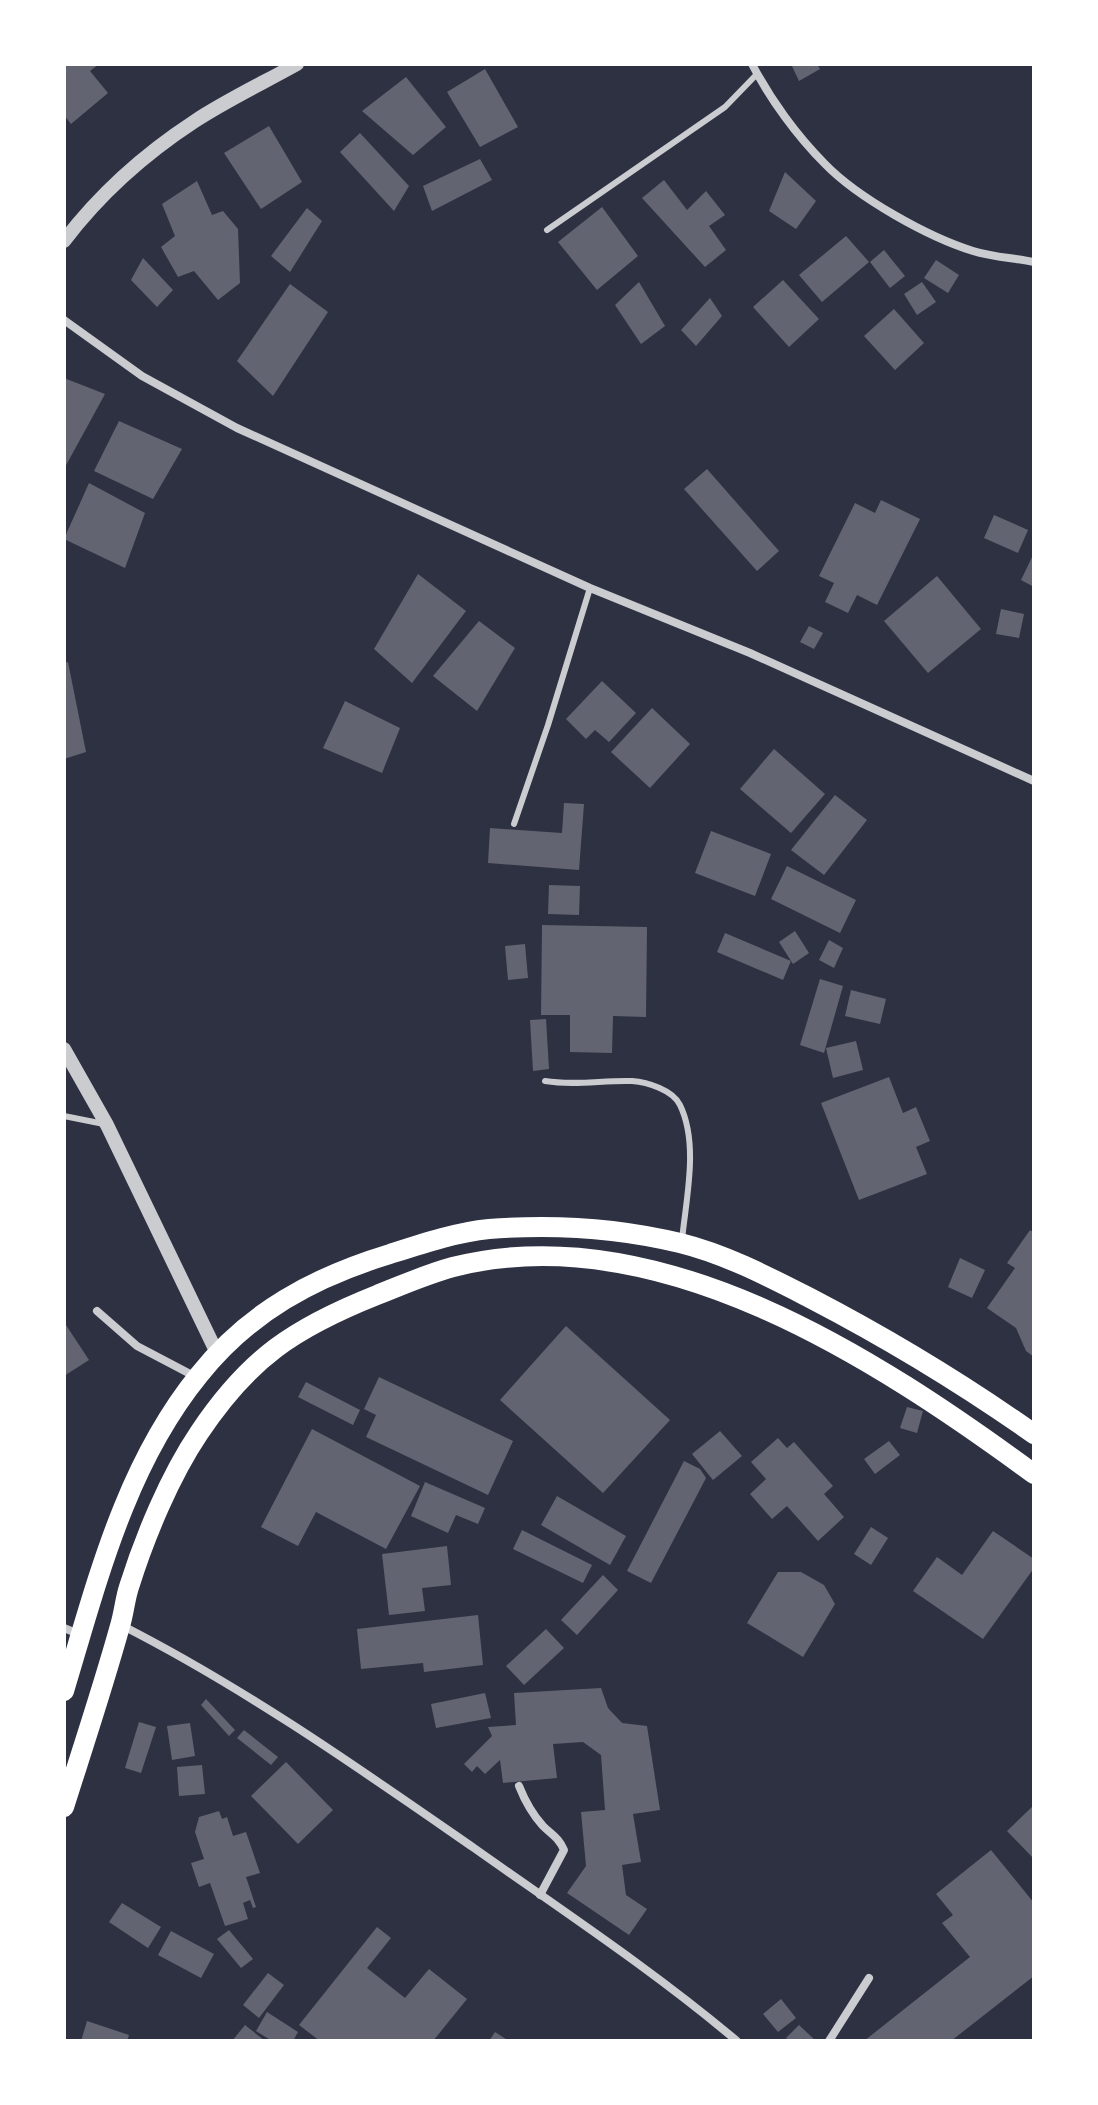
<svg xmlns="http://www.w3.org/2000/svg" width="1098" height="2105" font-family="Jost,sans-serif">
  <rect width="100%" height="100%" fill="#2d3142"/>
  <!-- building -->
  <g fill="#626471">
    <polygon points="64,64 99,64 90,71 108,93 71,124 64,115"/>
    <polygon points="791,64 817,64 820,69 799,81"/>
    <polygon points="485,69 518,127 480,147 447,92"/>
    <polygon points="406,77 446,127 413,155 362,111"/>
    <polygon points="269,126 302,182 261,209 224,153"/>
    <polygon points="360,133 409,186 394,211 340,152"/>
    <polygon points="480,159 492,180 432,211 423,186"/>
    <polygon points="785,172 816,201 796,229 769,211"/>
    <polygon points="664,180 687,210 706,191 725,215 709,226 726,250 705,267 642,198"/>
    <polygon points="197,181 212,215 223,211 238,229 240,283 218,300 194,271 178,277 161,247 175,236 162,204"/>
    <polygon points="602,207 638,256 597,290 558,242"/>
    <polygon points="307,208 322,221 290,272 271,256"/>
    <polygon points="846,236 869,262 822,302 799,275"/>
    <polygon points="884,250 905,276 890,288 870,262"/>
    <polygon points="143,258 173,290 157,307 131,280"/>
    <polygon points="936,260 959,275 948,293 924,278"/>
    <polygon points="783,280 819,319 789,347 753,307"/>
    <polygon points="639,282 665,326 641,344 615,305"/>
    <polygon points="922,282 936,302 917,315 904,294"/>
    <polygon points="290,284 328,312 273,396 237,361"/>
    <polygon points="710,298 722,316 696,346 681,330"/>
    <polygon points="894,309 924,343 895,370 864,336"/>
    <polygon points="64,378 105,394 64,469"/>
    <polygon points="119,421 182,449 153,499 94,471"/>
    <polygon points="707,469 779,551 757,571 684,489"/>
    <polygon points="89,483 145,513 125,568 64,539"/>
    <polygon points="881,500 920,519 877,605 857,595 848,613 825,602 834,583 819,576 855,503 875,513"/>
    <polygon points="994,515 1028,530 1018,553 984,538"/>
    <polygon points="1034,553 1034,587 1021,580"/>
    <polygon points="418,574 466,611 412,683 374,649"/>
    <polygon points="937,576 981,629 928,673 884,621"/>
    <polygon points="1001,609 1024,614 1019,638 996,634"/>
    <polygon points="479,621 515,648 477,711 433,676"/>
    <polygon points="809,626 823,633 814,649 800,642"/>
    <polygon points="68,662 86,752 64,759 64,663"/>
    <polygon points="602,681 636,713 609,742 595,730 586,739 566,719"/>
    <polygon points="345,701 400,728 382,773 323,748"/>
    <polygon points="652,708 690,744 650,788 611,752"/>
    <polygon points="774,749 825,794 791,833 740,789"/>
    <polygon points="835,795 867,820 824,875 791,850"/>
    <polygon points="564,803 584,804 579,870 488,863 490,828 562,833"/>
    <polygon points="711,831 771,854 755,896 695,873"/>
    <polygon points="787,866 856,900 840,933 771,899"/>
    <polygon points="549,885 580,886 579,915 548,914"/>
    <polygon points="542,925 647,927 646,1017 613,1016 612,1053 570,1052 570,1015 541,1015"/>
    <polygon points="795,931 809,953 793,964 779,942"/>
    <polygon points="725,933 791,961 783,980 717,952"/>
    <polygon points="829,940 843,948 834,968 819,960"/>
    <polygon points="525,944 528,978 508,980 505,946"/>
    <polygon points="820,979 843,986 824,1053 800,1045"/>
    <polygon points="851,990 886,999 880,1024 845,1016"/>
    <polygon points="546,1019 549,1069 533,1071 530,1020"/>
    <polygon points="856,1041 863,1070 833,1078 826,1048"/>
    <polygon points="889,1077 903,1113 916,1107 930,1141 916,1147 927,1174 859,1200 821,1103"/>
    <polygon points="1030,1230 1034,1233 1034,1357 1026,1351 1016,1328 987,1308 1015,1268 1007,1263"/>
    <polygon points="960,1258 985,1270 972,1298 948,1287"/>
    <polygon points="64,1322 89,1360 64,1376"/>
    <polygon points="566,1326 670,1420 603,1493 500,1400"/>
    <polygon points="379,1377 513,1441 488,1495 366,1437 376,1415 364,1409"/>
    <polygon points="306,1382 360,1410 353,1425 298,1397"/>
    <polygon points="907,1407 923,1411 917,1433 900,1428"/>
    <polygon points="312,1429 420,1486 386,1549 316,1512 298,1546 261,1527"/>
    <polygon points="720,1431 742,1456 713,1480 692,1454"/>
    <polygon points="778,1438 787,1448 794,1442 833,1486 824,1494 844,1517 818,1541 787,1506 772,1519 750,1494 766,1479 751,1462"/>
    <polygon points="889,1441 900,1455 875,1474 864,1459"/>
    <polygon points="684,1461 700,1469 706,1478 651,1583 627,1571"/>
    <polygon points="425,1482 485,1508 478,1524 456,1515 448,1533 411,1516"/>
    <polygon points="557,1496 626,1536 610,1565 541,1525"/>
    <polygon points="871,1527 888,1538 871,1565 854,1554"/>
    <polygon points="522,1530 592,1565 583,1583 513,1549"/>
    <polygon points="993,1531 1034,1559 1034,1568 983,1639 913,1591 937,1557 962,1575"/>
    <polygon points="447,1546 451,1585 422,1588 425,1611 389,1615 382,1554"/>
    <polygon points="778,1572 801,1572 824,1585 835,1604 803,1657 747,1623"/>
    <polygon points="603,1575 618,1590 577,1635 561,1620"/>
    <polygon points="478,1615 483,1665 424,1672 423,1663 361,1669 357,1629"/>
    <polygon points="546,1629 564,1648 524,1685 506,1666"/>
    <polygon points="601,1688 608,1708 622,1723 647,1726 660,1810 633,1814 641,1862 622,1865 626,1895 647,1909 629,1935 567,1893 586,1866 581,1812 605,1810 601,1755 583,1742 553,1744 557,1778 503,1783 500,1760 485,1774 477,1766 472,1772 464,1764 492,1736 488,1727 516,1725 514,1693"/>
    <polygon points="485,1693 491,1718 436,1728 431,1704"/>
    <polygon points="206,1699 235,1730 229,1736 201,1705"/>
    <polygon points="139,1722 156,1727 141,1773 125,1768"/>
    <polygon points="190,1723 195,1756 172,1760 167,1726"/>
    <polygon points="244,1730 278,1757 271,1765 237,1738"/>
    <polygon points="286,1762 333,1810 298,1844 251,1796"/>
    <polygon points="202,1765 205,1794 179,1796 177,1767"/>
    <polygon points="1034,1805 1034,1859 1007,1831"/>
    <polygon points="219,1811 222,1819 227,1817 233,1836 246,1832 260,1873 246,1877 256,1907 253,1908 250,1900 243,1903 248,1919 225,1926 210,1883 199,1887 191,1863 204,1859 195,1832 199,1817"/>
    <polygon points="991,1850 1034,1903 1034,1976 951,2041 864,2041 970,1957 942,1923 953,1915 936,1894"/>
    <polygon points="122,1903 161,1927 148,1948 109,1922"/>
    <polygon points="377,1927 391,1938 367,1968 405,1998 429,1969 467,1999 433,2041 320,2041 299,2025"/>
    <polygon points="229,1930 253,1959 241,1968 217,1939"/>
    <polygon points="171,1931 214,1954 201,1978 158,1955"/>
    <polygon points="268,1973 284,1985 259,2018 243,2005"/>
    <polygon points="781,1999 796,2018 778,2032 763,2014"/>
    <polygon points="267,2012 298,2032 293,2041 272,2041 256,2031"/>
    <polygon points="87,2021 129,2035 127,2041 81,2041"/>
    <polygon points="245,2025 265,2041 232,2041"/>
    <polygon points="799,2025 816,2041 789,2041 786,2038"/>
    <polygon points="495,2032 509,2041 489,2041"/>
  </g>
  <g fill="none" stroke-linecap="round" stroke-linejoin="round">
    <!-- service -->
    <g stroke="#caccd0" stroke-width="6">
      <polyline points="547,230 725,107 757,74"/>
      <polyline points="514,824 548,725 590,588"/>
      <path d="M545,1081C575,1086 603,1080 632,1081C647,1082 673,1090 680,1105C699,1144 686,1199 682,1240"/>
      <polyline points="64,1116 104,1124"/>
    </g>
    <!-- minor -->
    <g stroke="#caccd0" stroke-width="8">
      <path d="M752,64C770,99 797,136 825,164C858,198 928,237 973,251C992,257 1014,258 1034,262"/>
      <polyline points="64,320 142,376 237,428 590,588 750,653 1034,781"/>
      <polyline points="97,1311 137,1346 196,1377"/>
      <path d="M121,1625C245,1688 360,1769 474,1848C563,1911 654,1971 737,2041"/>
      <polyline points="64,1628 81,1635"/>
      <path d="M519,1786C525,1801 532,1814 543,1826C552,1835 559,1838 564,1850L540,1895"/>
      <polyline points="829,2041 869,1978"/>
    </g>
    <!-- tertiary -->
    <g stroke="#caccd0" stroke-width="14">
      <path d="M64,241C99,195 146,153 195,121C227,100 263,83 297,64"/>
      <polyline points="64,1049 107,1125 217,1353"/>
    </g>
    <!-- primary -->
    <g stroke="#fff" stroke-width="20">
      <path d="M64,1691C97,1582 125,1466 199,1375C249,1312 314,1277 390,1254C421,1244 457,1232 489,1229C553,1224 618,1228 680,1243C725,1254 769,1277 810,1298C887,1338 963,1384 1034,1434"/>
      <path d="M64,1807C83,1747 103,1687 120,1626C124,1613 125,1599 129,1587C145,1536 170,1476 199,1433C249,1358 294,1328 377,1295C402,1285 427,1274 453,1267C658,1215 877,1359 1034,1474"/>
    </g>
  </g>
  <!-- border -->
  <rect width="1098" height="2105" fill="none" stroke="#ffffff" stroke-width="132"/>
</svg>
